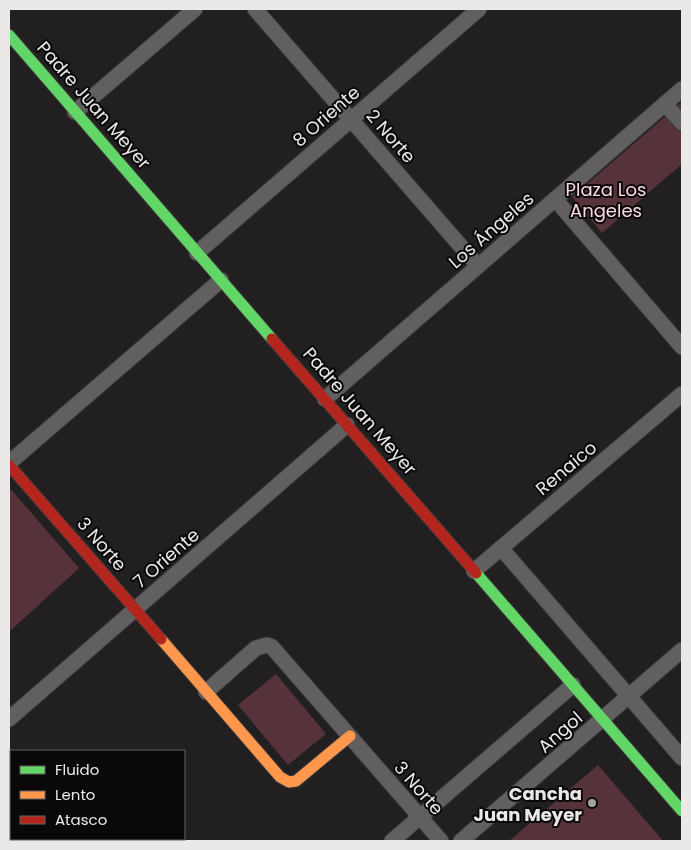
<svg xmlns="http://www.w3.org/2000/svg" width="691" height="850" font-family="Poppins,sans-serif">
  <rect width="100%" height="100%" fill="#211f20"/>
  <!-- green -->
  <g fill="#56333b">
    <polygon points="682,102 682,164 602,233 572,197"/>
    <polygon points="9,487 79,568 9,632"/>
    <polygon points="276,674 326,734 288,765 238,705"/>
    <polygon points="598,765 663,841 509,841"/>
  </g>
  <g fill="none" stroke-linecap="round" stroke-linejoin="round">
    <!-- street casing -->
    <g stroke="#3c393a" stroke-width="17">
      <g id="street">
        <polyline points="255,9 478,266"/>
        <polyline points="665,104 682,123"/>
        <polyline points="75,112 195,9"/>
        <polyline points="555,199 682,347"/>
        <polyline points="197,253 479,9"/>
        <polyline points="325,399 682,89"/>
        <polyline points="9,463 221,280"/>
        <polyline points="501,548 682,758"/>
        <polyline points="474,571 682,394"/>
        <polyline points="206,692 256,648 267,645 272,647 441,841"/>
        <polyline points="9,719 347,425"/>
        <polyline points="9,757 11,760"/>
        <polyline points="9,825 11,823"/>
        <polyline points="80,839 82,841"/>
        <polyline points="392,841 573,685"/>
        <polyline points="461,841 682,650"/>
      </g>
    </g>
    <!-- fast casing -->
    <g stroke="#3c393a" stroke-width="13">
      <g id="fast">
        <polyline points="9,35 272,339"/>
        <polyline points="476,573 682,811"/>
      </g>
    </g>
    <!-- slow casing -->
    <g stroke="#3c393a" stroke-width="13">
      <polyline id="slow" points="161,639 280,777 289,782 296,781 350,736"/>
    </g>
    <!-- jam casing -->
    <g stroke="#3c393a" stroke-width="13">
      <g id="jam">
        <polyline points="272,339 476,573"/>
        <polyline points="9,465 161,639"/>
      </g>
    </g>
    <!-- street -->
    <use href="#street" stroke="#615f5f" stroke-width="15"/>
    <!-- fast -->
    <use href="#fast" stroke="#63d668" stroke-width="11"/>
    <!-- slow -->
    <use href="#slow" stroke="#ff974d" stroke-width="11"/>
    <!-- jam -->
    <use href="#jam" stroke="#b3261e" stroke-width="11"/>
  </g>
  <!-- markers -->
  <circle fill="#a4a2a2" stroke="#0a0809" stroke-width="2" cx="592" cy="803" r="5"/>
  <g text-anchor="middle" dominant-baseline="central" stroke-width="4" stroke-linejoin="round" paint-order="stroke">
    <!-- street labels -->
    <g font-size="18" fill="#ebe8e8" stroke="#0a0809">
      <text transform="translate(94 105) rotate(49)">Padre Juan Meyer</text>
      <text transform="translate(326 116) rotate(-41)">8 Oriente</text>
      <text transform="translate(391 136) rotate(49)">2 Norte</text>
      <text transform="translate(491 230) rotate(-41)">Los Ángeles</text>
      <text transform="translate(360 411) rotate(49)">Padre Juan Meyer</text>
      <text transform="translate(566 468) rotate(-40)">Renaico</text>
      <text transform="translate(102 544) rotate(49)">3 Norte</text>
      <text transform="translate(166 558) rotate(-41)">7 Oriente</text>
      <text transform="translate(560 732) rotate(-41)">Angol</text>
      <text transform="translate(419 788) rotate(49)">3 Norte</text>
    </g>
    <!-- park labels -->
    <g font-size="18" fill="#fcd9df" stroke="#0a0809">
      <text x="606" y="189">Plaza Los<tspan x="606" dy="21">Angeles</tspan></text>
    </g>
    <!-- poi labels -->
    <g font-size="18" font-weight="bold" fill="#ebe8e8" stroke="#0a0809" text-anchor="end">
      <text x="582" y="793">Cancha<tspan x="582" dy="21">Juan Meyer</tspan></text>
    </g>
  </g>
  <!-- border -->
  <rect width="691" height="850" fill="none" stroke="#ebe8e8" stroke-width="20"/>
  <!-- legend -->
  <rect x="10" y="750" width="175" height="90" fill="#0a0809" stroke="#646262"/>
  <rect x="20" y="766" width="25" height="8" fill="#63d668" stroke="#646262"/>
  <text x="55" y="775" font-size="15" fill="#ebe8e8">Fluido</text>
  <rect x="20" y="791" width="25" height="8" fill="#ff974d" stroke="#646262"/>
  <text x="55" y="800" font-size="15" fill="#ebe8e8">Lento</text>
  <rect x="20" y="816" width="25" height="8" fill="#b3261e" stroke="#646262"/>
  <text x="55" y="825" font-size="15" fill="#ebe8e8">Atasco</text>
</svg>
